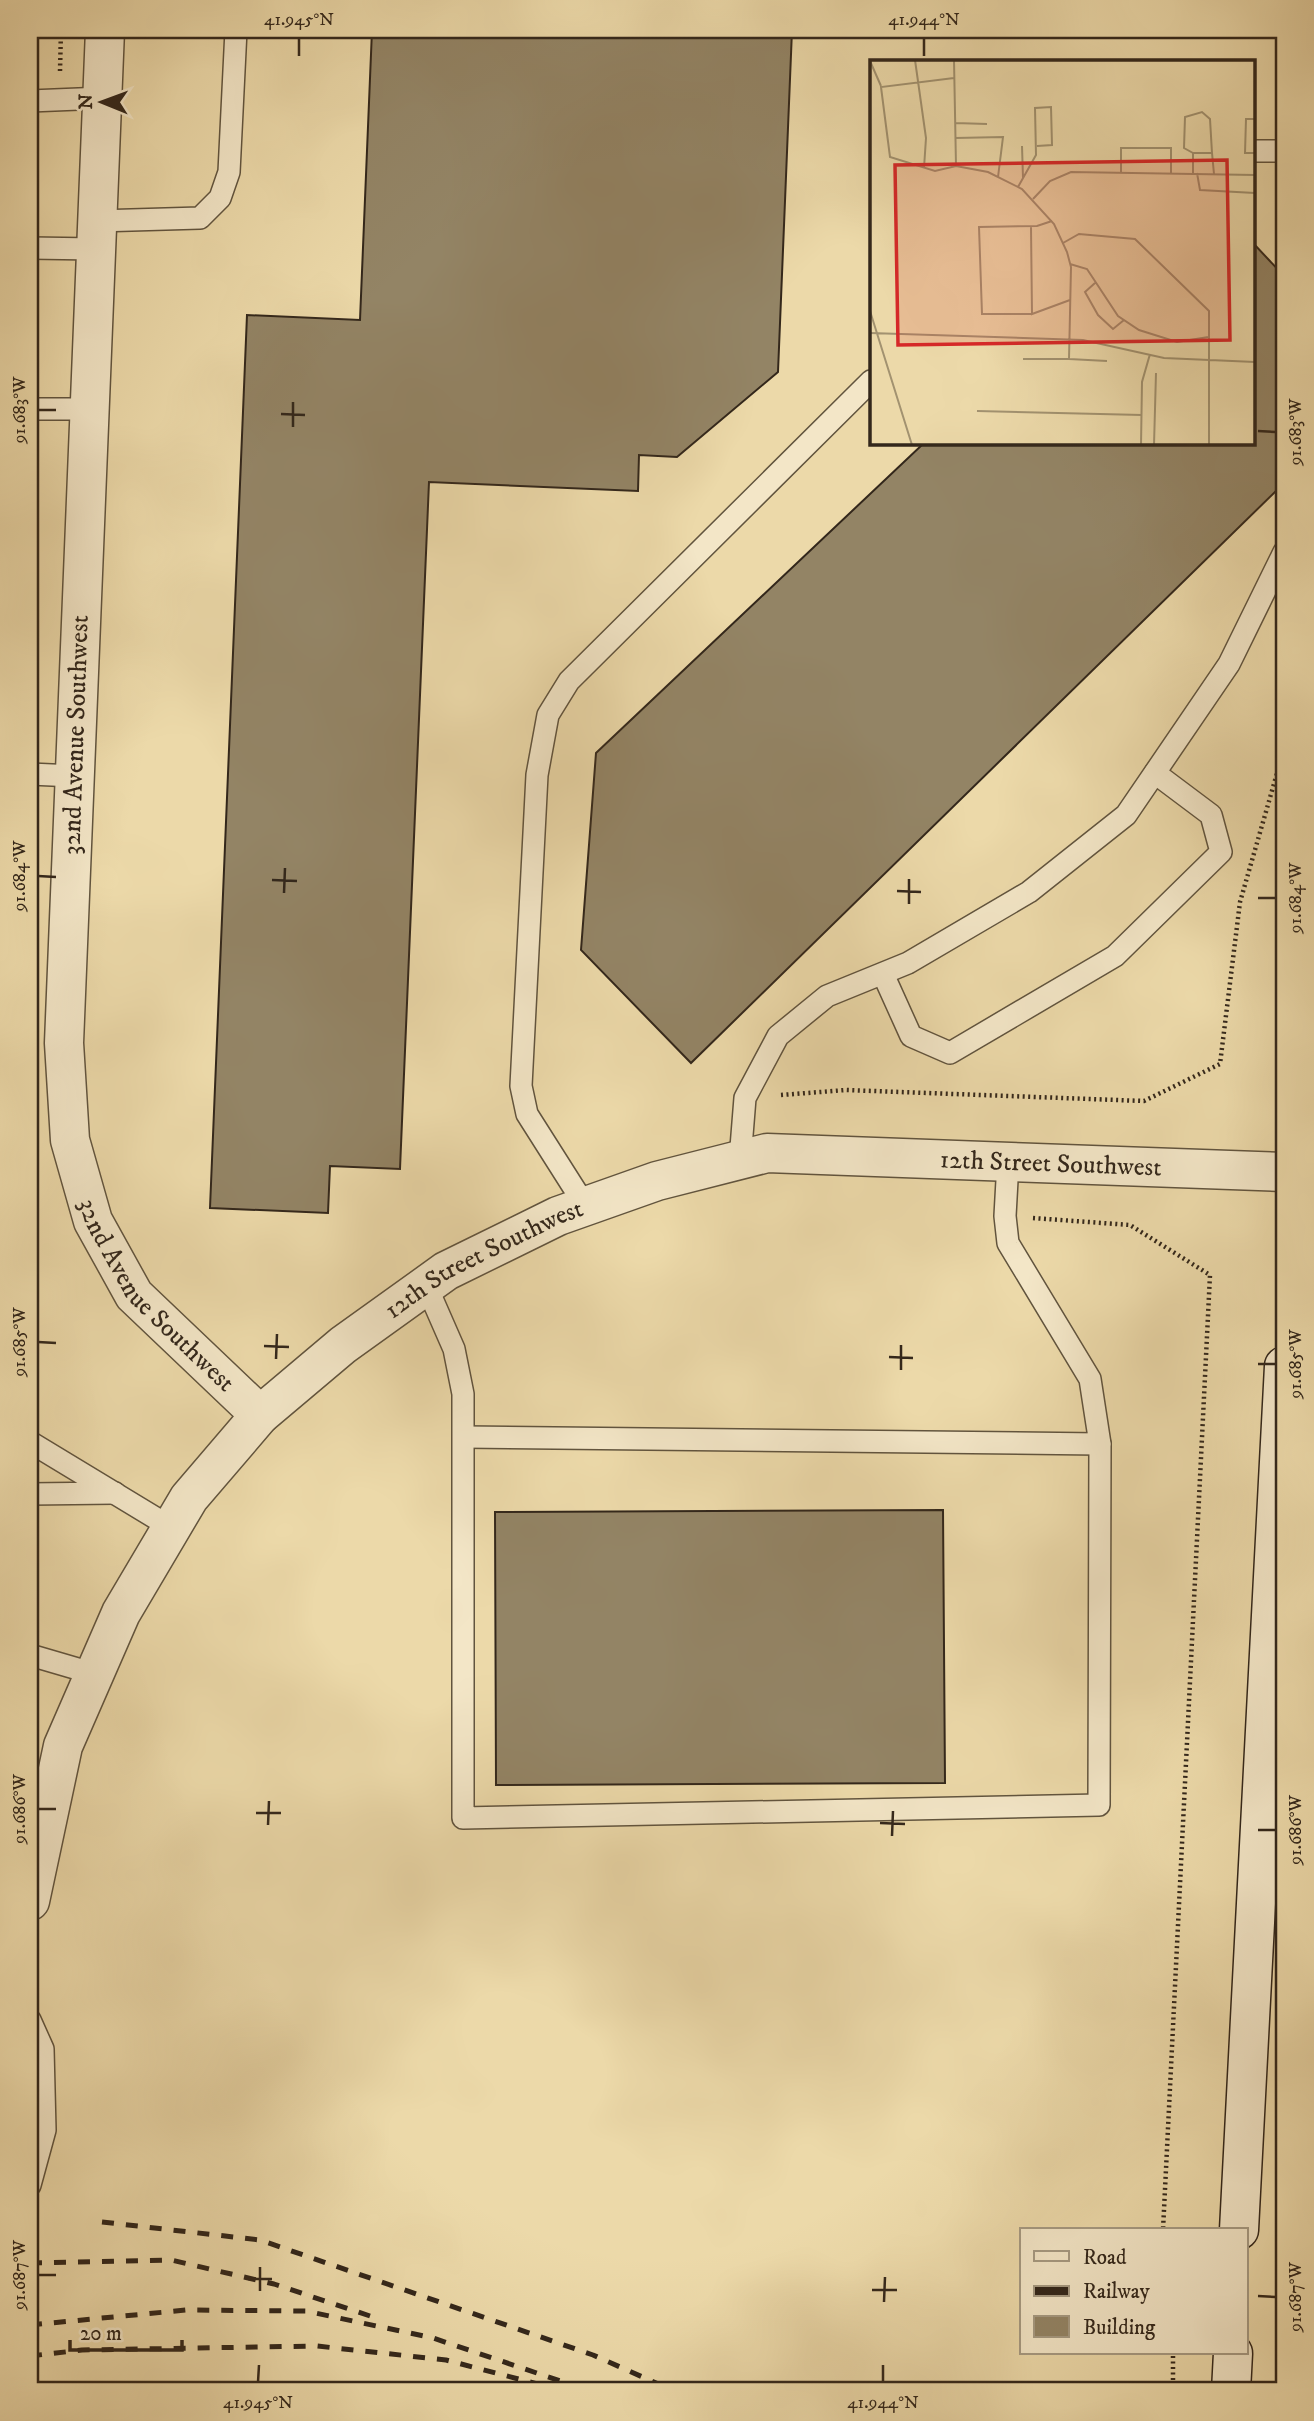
<svg xmlns="http://www.w3.org/2000/svg" width="1314" height="2421" font-family="'IM FELL DW Pica',serif">
  <rect width="100%" height="100%" fill="#ecd9a9"/>
  <filter id="stains"><feTurbulence type="fractalNoise" baseFrequency=".00286" numOctaves="4"/><feColorMatrix values="0 0 0 0 .2 0 0 0 0 .09 0 0 0 0 .02 0 0 0 .5 -.17"/></filter>
  <radialGradient id="worn" r=".72"><stop offset=".6" stop-color="#630" stop-opacity="0"/><stop offset="1" stop-color="#630" stop-opacity=".3"/></radialGradient>
  <!-- building -->
  <g fill="#938465" stroke="#33271b" stroke-width="2">
    <polygon points="372,30 792,30 778,372 677,457 639,455 638,491 429,482 400,1169 330,1166 328,1213 210,1208 247,315 360,320"/>
    <polygon points="1253,243 1284,276 1284,397 1278,489 691,1063 581,950 596,753 924,443 1253,443"/>
    <polygon points="943,1510 945,1783 496,1785 495,1512"/>
  </g>
  <g fill="none" stroke-linecap="round" stroke-linejoin="round">
    <!-- lane casing -->
    <g stroke="#61543e" stroke-width="24">
      <g id="lane">
        <polyline points="30,101 103,98"/>
        <polyline points="1253,151 1284,151"/>
        <polyline points="97,221 200,218 220,198 229,172 236,30"/>
        <polyline points="30,248 96,249"/>
        <polyline points="30,409 90,409"/>
        <polyline points="30,774 74,776"/>
        <polyline points="883,974 911,1036 950,1053 1115,956 1221,852 1211,815 1155,773"/>
        <polyline points="740,1160 745,1098 778,1036 827,996 908,963 1029,892 1126,815 1229,664 1284,552"/>
        <polyline points="586,1207 527,1114 521,1086 537,775 548,715 569,681 871,381"/>
        <polyline points="426,1285 454,1349 463,1394 463,1818 1099,1805 1100,1444"/>
        <polyline points="464,1437 1100,1444 1090,1379 1008,1243 1005,1216 1008,1162"/>
        <polyline points="30,1442 172,1528"/>
        <polyline points="30,1494 115,1493"/>
        <polyline points="30,1655 95,1674"/>
        <polyline points="30,2020 43,2049 45,2130 30,2185"/>
      </g>
    </g>
    <!-- street casing -->
    <g stroke="#61543e" stroke-width="41">
      <g id="street">
        <path id="s1" d="M105,30L64,1043L70,1140L93,1221L134,1295L260,1415"/>
        <path id="s2" d="M30,1901L63,1746L121,1613L189,1498L260,1415L343,1345L446,1271L558,1216L657,1181L767,1153L1284,1172"/>
      </g>
    </g>
    <!-- secondary casing -->
    <g stroke="#33271b" stroke-width="41">
      <g id="secondary">
        <polyline points="1239,2230 1284,1366"/>
        <polyline points="1231,2391 1233,2353"/>
      </g>
    </g>
    <!-- path -->
    <g stroke="#33271b" stroke-width="4.5" stroke-dasharray="2 3.5" stroke-linecap="butt">
      <polyline points="60,71 61,30"/>
      <polyline points="781,1095 846,1090 1144,1101 1220,1064 1240,902 1284,749"/>
      <polyline points="1033,1218 1130,1225 1210,1275 1163,2230"/>
      <polyline points="1173,2391 1173,2353"/>
      <polyline points="1278,2391 1279,2354 1284,2333"/>
    </g>
    <!-- lane -->
    <use href="#lane" stroke="#f3e6c7" stroke-width="21"/>
    <!-- street -->
    <use href="#street" stroke="#f3e6c7" stroke-width="38"/>
    <!-- secondary -->
    <use href="#secondary" stroke="#f3e6c7" stroke-width="38"/>
    <!-- rail -->
    <g stroke="#33271b" stroke-width="5" stroke-dasharray="12 12" stroke-linecap="butt">
      <polyline points="102,2222 260,2240 593,2355 674,2391"/>
      <polyline points="30,2263 171,2260 274,2284 370,2316"/>
      <polyline points="30,2325 186,2310 306,2311 433,2338 590,2391"/>
      <polyline points="30,2356 82,2350 317,2346 446,2360 549,2387"/>
    </g>
  </g>
  <!-- ticks -->
  <path fill="none" stroke="#33271b" stroke-width="2.5" d="M299,56V38M924,56V38M38,410H56M281,414L305,415M293,427V402M1258,431L1276,432M38,876L56,877M272,880L297,881M897,891L921,892M284,893L285,868M1258,898H1276M909,904V879M38,1342L56,1343M264,1346L289,1347M889,1357L913,1358M276,1359L277,1334M1258,1364H1276M901,1370V1345M38,1809H56M256,1813H281M880,1823L905,1824M268,1825L269,1801M1258,1830H1276M892,1836L893,1811M38,2275H56M248,2279H272M872,2290H897M260,2291V2267M1258,2296L1276,2297M884,2302L885,2277M258,2382L259,2365M883,2382V2365"/>
  <g text-anchor="middle" dominant-baseline="central" stroke-width="6" stroke-linejoin="round" paint-order="stroke">
    <!-- street labels -->
    <g font-size="26" fill="#33271b" stroke="#f3e6c7">
      <text transform="translate(76 735) rotate(-88)">32nd Avenue Southwest</text>
      <text stroke="none"><textPath href="#s2" startOffset="1409">12th Street Southwest</textPath></text>
      <text stroke="none"><textPath href="#s2" startOffset="821">12th Street Southwest</textPath></text>
      <text stroke="none"><textPath href="#s1" startOffset="1293">32nd Avenue Southwest</textPath></text>
    </g>
  </g>
  <!-- overview -->
  <g transform="translate(870 60)">
    <rect width="385" height="385" fill="#ecd9a9"/>
    <path fill="none" stroke="#a29270" stroke-width="2" d="M45,0L56,78L54,108M84,0L86,106M0,1L11,26M84,18L11,27L20,97L65,111L86,106M385,59H376L375,93H385M85,63L117,64M85,78L133,77L128,117M152,86L153,118M323,93L314,88L315,57L332,52L340,59L342,93M86,106L118,112L152,129L184,164L197,192L201,207L199,299H153M251,112V88H301V113M323,113V93H342L344,114M327,113L330,130L385,133M148,127L166,95L165,48L181,47L182,85L167,86M163,139L180,121L201,112L385,115M161,167L162,254L200,240M193,183L209,174L265,179L339,251V277M200,204L217,209L248,256L269,270L307,282L339,277V385M225,223L215,232L228,255L243,269L254,260M0,251L42,385M162,254H112L109,167L167,166L182,161M0,273L213,280L294,298L385,302M199,299L237,301M107,351L272,355M271,385L272,322L280,294M284,385L286,313"/>
    <path fill="#d62828" fill-opacity="0.15" stroke="#d62828" stroke-width="3.5" d="M357,100L360,280L28,285L25,105Z"/>
    <rect width="385" height="385" fill="none" stroke="#33271b" stroke-width="3.5"/>
  </g>
  <!-- margin -->
  <rect width="1314" height="2421" fill="none" stroke="#ecd9a9" stroke-width="77"/>
  <!-- legend -->
  <rect x="1020" y="2228" width="228" height="126" fill="#f3e6c7" stroke="#a69a82" stroke-width="2"/>
  <rect x="1034" y="2251" width="35" height="10" fill="#f3e6c7" stroke="#a69a82" stroke-width="2"/>
  <text x="1083" y="2264" font-size="21" fill="#33271b">Road</text>
  <rect x="1034" y="2286" width="35" height="10" fill="#33271b" stroke="#a69a82" stroke-width="2"/>
  <text x="1083" y="2298" font-size="21" fill="#33271b">Railway</text>
  <rect x="1034" y="2316" width="35" height="21" fill="#938465" stroke="#a69a82" stroke-width="2"/>
  <text x="1083" y="2334" font-size="21" fill="#33271b">Building</text>
  <!-- north arrow -->
  <g transform="translate(102 102) rotate(271)" stroke="#f3e6c7" stroke-width="5" paint-order="stroke">
  <path d="M0-5L12 26L0 18L-12 26Z" fill="#33271b"/>
  <text y="-10" font-size="19" font-weight="bold" text-anchor="middle" fill="#33271b">N</text>
  </g>
  <!-- scale -->
  <path d="M70 2340v10h112v-10" fill="none" stroke="#33271b" stroke-width="3.5"/>
  <text x="80" y="2340" font-size="21" fill="#33271b" stroke="#f3e6c7" stroke-width="5" paint-order="stroke">20 m</text>
  <rect x="38" y="38" width="1238" height="2344" fill="none" stroke="#33271b" stroke-width="2.5"/>
  <g font-size="18" text-anchor="middle" fill="#33271b">
    <text x="299" y="25">41.945°N</text>
    <text x="924" y="25">41.944°N</text>
    <text transform="translate(19 410) rotate(-90)" y="6">91.683°W</text>
    <text transform="translate(1295 432) rotate(-90)" y="6">91.683°W</text>
    <text transform="translate(19 876) rotate(-90)" y="6">91.684°W</text>
    <text transform="translate(1295 898) rotate(-90)" y="6">91.684°W</text>
    <text transform="translate(19 1342) rotate(-90)" y="6">91.685°W</text>
    <text transform="translate(1295 1364) rotate(-90)" y="6">91.685°W</text>
    <text transform="translate(19 1809) rotate(-90)" y="6">91.686°W</text>
    <text transform="translate(1295 1830) rotate(-90)" y="6">91.686°W</text>
    <text transform="translate(19 2275) rotate(-90)" y="6">91.687°W</text>
    <text transform="translate(1295 2297) rotate(-90)" y="6">91.687°W</text>
    <text x="258" y="2408">41.945°N</text>
    <text x="883" y="2408">41.944°N</text>
  </g>
  <rect width="100%" height="100%" filter="url(#stains)"/>
  <rect width="100%" height="100%" fill="url(#worn)"/>
</svg>
